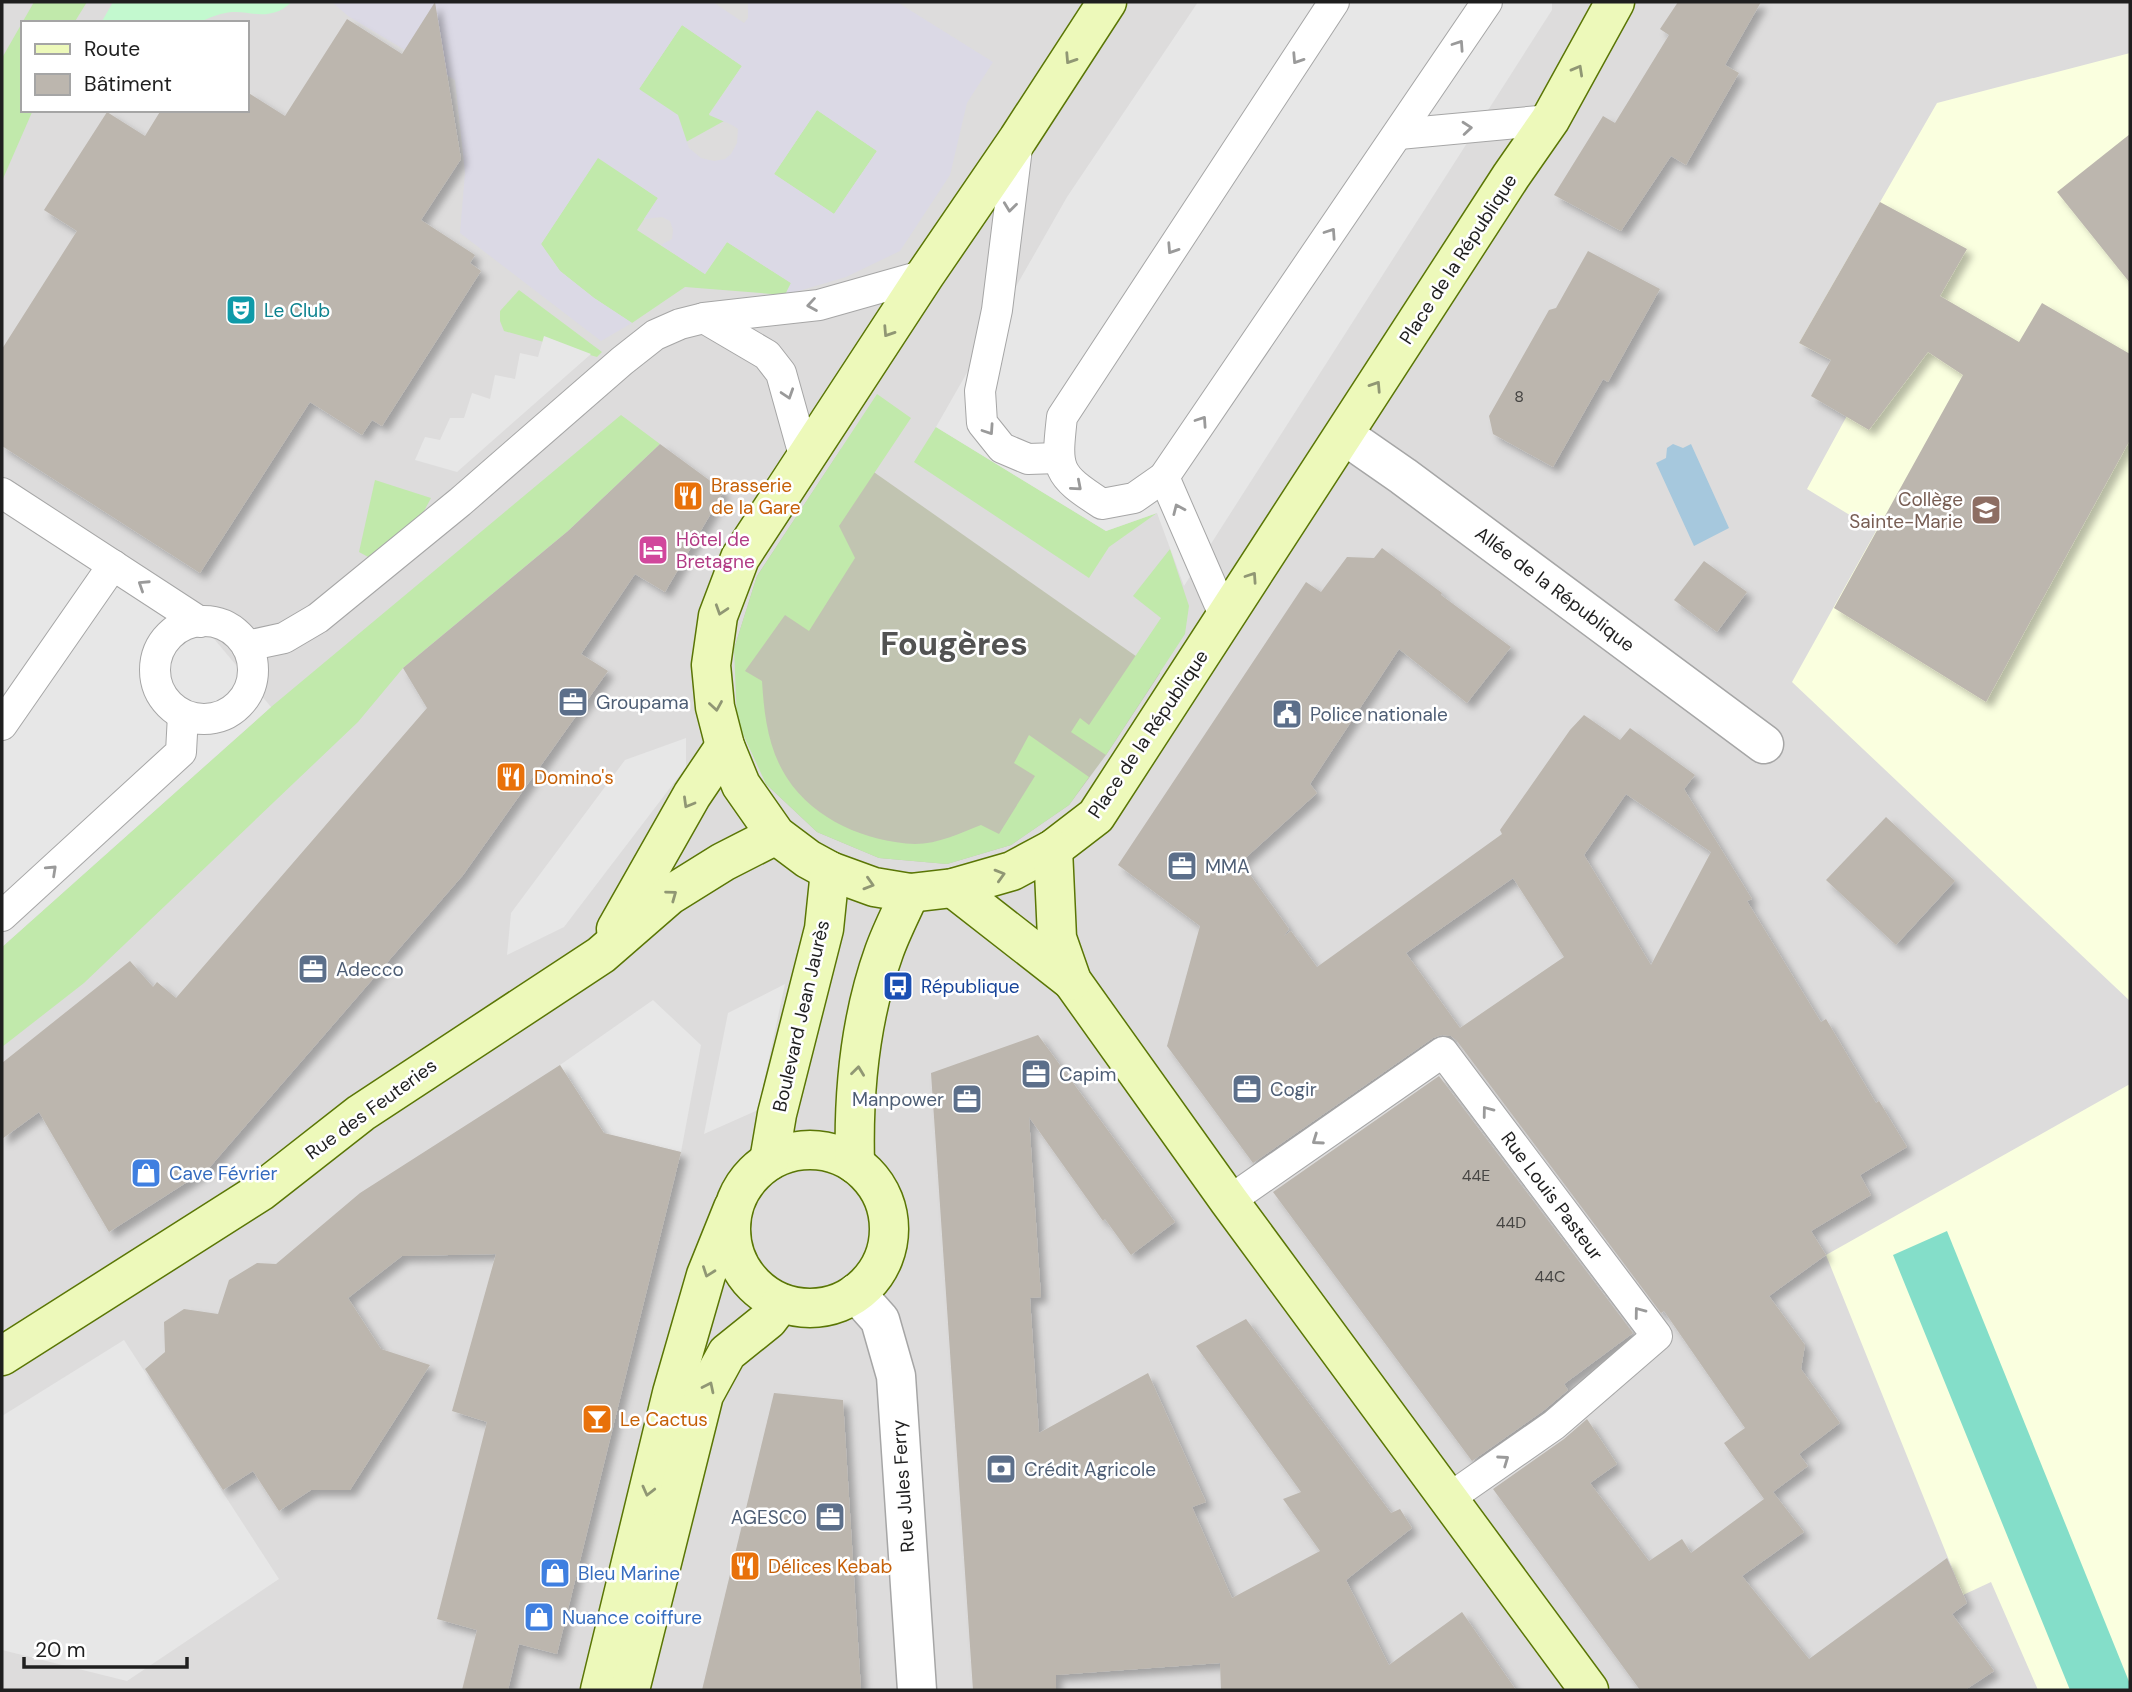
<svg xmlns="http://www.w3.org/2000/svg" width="2132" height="1692" font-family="'DM Sans',sans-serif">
  <defs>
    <filter id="shadow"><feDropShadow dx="6" dy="6" stdDeviation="3.5" flood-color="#0004"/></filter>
  </defs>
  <rect width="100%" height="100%" fill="#f0eee5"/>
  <!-- residential -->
  <path fill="#dddcdc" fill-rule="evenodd" d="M2,2H2130V1690H2ZM23,23H247V110H23Z"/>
  <!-- education -->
  <g fill="#faffdf">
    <polygon points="2130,53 2130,1001 1792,682 1876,531 1807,489 1867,379 1799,343 1937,103"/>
    <polygon points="2130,1084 2130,1690 2038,1690 1991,1582 1963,1595 1826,1255"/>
  </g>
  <!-- construction -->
  <polygon fill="#c1c4b1" points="841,449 1160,673 1106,755 1069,805 1011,845 947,864 879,858 817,832 766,784 734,649 757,576"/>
  <!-- grass -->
  <g fill="#c1e9ab">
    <polygon points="34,2 87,2 74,23 23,23 23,110 33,110 2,181 2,58"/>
    <polygon points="682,25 742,66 709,114 724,121 686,142 682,131 639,89"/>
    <polygon points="817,110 877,151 834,214 774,174"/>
    <polygon points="598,157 658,198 637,230 705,274 727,242 791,283 785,295 685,287 632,323 594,298 560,271 541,244"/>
    <polygon points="519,290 602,352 597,357 504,331 500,321 500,311"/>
    <path d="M877,394L911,418L839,526L855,558L809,631L785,615L745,671L762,681C764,714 768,749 787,778C814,820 867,842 915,844C938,844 961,833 981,825L999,834L1035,776L1014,763L1029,735L1089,777L1069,805L1011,845L947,864L879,858L817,832L766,784L737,721L734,649L757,576Z"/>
    <polygon points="621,415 660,444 568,531 403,668 358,722 84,983 2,1047 2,947 271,707"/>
    <polygon points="936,427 1106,531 1157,513 1109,547 1089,578 914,462"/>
    <polygon points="375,480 431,498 422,515 370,558 359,552"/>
    <polygon points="1170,549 1189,606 1185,634 1106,755 1071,732 1080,718 1089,725 1161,618 1133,596"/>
  </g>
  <!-- park -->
  <path fill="#c3f9cf" d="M113,2H292C288,5 283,9 279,11C250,22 241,0 199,23H101Z"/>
  <!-- pitch -->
  <polygon fill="#84dec9" points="1947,1231 2130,1684 2130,1690 2070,1690 1893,1255"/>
  <!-- parking -->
  <g fill="#e7e7e7">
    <polygon points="1198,2 1552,2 1552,10 1184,586 1157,513 1106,531 936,427 1067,197"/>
    <polygon points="544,336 591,354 457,472 415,460 425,437 440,440 450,418 464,418 472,393 490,399 495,375 515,379 520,353 538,357"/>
    <polygon points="2,493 200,622 271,707 2,947"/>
    <polygon points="686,738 686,767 564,927 507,955 511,913 625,760"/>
    <polygon points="785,984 758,1110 704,1134 728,1013"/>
    <polygon points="653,1000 701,1045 681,1152 611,1135 598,1188 580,1096 560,1065"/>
    <polygon points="124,1340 279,1579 127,1681 2,1650 2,1416"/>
  </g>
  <!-- plaza -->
  <path fill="#dbd9e5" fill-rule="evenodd" d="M332,2H713L744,23L748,18V2H897L993,62L967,103L950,175L900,251L846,277L785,295L791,283L727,242L705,274L661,245L672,239L673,230L670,221L662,217L644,219L658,198L598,158L541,244L560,271L594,298L632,323L601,341L460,233L465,173L455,80L348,16ZM682,25L742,66L709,115L732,125L738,129L737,143L731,154L725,159L714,161L701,158L689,148L678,115L639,89ZM817,110L877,151L834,214L774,174Z"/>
  <!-- water -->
  <polygon fill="#a6c8dd" points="1673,444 1683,448 1691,444 1729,528 1694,546 1656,463 1666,458 1667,448"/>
  <!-- building -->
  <g fill="#bcb6ae" fill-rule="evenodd" filter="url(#shadow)">
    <polygon points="435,2 461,159 421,220 475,255 470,263 481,271 382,426 372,420 362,435 310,402 200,573 2,446 2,349 77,231 44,210 107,112 145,136 161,110 247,110 247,92 285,116 347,19 402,54"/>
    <polygon points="1678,2 1761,2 1725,65 1739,73 1686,165 1671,156 1621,231 1554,195 1603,116 1615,123 1669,35 1660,29"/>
    <polygon points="2130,134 2130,283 2057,192"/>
    <polygon points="1880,202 1967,249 1940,296 2019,342 2042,303 2130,354 2130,440 1986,702 1834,608 1963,375 1928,352 1869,430 1811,396 1831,360 1799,343"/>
    <polygon points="1588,251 1660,289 1608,382 1603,379 1553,467 1493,434 1489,416 1549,310 1556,308"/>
    <polygon points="660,444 724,491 665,592 635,574 581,654 608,671 463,875 209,1168 109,1232 39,1112 2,1139 2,1063 130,961 153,987 157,982 176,998 427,708 403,668 568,531"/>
    <path d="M1382,548L1442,593L1441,595L1511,647L1467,703L1399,649L1310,784L1317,793L1241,862L1289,929L1284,936L1291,931L1317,967L1502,834L1500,830L1570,730L1584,715L1620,740L1630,728L1695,775L1684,789L1752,899L1747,901L1821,1022L1826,1019L1876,1103L1879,1101L1907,1147L1860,1175L1871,1195L1811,1231L1826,1255L1769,1296L1805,1345L1801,1369L1840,1423L1799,1454L1808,1466L1773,1492L1804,1532L1742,1576L1809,1659L1947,1558L1967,1603L1952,1614L1994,1671L1965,1690H1640L1493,1489L1564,1439L1587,1419L1617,1464L1590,1483L1649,1561L1682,1539L1691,1553L1764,1499L1724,1443L1745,1428L1664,1311L1661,1313L1457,1041L1451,1036L1442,1035L1433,1038L1253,1163L1167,1046L1200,926L1118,865L1306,582L1321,592L1347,557L1374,558ZM1626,794L1711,852L1651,965L1584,855ZM1513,878L1564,957L1460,1028L1406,953Z"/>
    <polygon points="1704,561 1747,592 1717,632 1674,600"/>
    <polygon points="1886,817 1955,881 1896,945 1826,880"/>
    <polygon points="1038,1035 1175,1222 1131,1255 1105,1219 1103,1221 1029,1117 1041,1297 1030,1298 1039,1433 1148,1373 1206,1502 1192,1507 1232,1598 1320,1551 1283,1499 1301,1492 1196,1346 1246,1319 1391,1513 1400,1509 1412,1528 1346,1580 1389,1665 1462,1612 1516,1690 1221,1690 1220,1663 1056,1675 1056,1690 973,1690 931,1073"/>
    <polygon points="560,1065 604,1133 681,1152 557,1654 519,1644 508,1690 462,1690 477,1630 437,1619 487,1422 452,1411 496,1254 402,1256 348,1298 381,1349 430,1365 350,1490 311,1490 279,1511 253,1471 223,1490 145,1369 165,1352 164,1322 184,1309 218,1314 229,1280 257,1263 276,1264 360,1193"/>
    <polygon points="1439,1076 1633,1333 1564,1384 1568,1390 1543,1411 1472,1461 1273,1192"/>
    <polygon points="774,1393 843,1400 861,1690 702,1690"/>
  </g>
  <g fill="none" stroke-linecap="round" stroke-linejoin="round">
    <!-- lane casing -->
    <g stroke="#a6a6a6" stroke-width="32">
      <g id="lane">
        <path d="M1334,2L1062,417C1056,470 1056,474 1102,504L1134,498L1164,477L1487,2"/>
        <polyline points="1399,134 1550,120"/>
        <polyline points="1018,140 997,310 980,391 982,423 1002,448 1028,459 1058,458"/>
        <polyline points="704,318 767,355 781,373 805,459"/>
        <polyline points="1164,477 1225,617"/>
        <polyline points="2,493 200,622"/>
        <circle cx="204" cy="670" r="49"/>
        <polyline points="247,646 284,638 318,618 460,502 622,361 655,335 680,324 704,318 819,305 925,275"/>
        <polyline points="2,725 113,565"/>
        <polyline points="2,916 181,752 183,715"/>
        <polyline points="1229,1201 1443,1052 1657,1336 1554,1425 1448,1499"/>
      </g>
    </g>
    <!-- street casing -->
    <g stroke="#a6a6a6" stroke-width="41">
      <g id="street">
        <polyline points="1344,435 1403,476 1764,744"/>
        <polyline points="856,1293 880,1320 896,1376 917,1690"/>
      </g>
    </g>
    <!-- secondary casing -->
    <g stroke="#5a7605" stroke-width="41">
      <g id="secondary">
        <polyline points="1107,2 1018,139 925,275 740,558 718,616 711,665 715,707 725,746 741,785 776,835 808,859 830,871 874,887 910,893 953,888 1012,871 1053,849 1096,816 1511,176 1550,120 1615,2"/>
        <polyline points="1053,849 1057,938 1072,981 1229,1201 1589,1690"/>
        <polyline points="953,888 1072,981"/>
        <polyline points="616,929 692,795 725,746"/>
        <circle cx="810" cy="1229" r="79"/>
        <polyline points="769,1161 777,1114 824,929 830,871"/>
        <path d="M855,1164C853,1093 860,1019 884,952C891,932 901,913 910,893"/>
        <polyline points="2,1356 260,1192 361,1113 601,955 670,895 723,862 776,835"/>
        <polyline points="600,1690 672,1393 706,1275 733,1208"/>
        <polyline points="630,1690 704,1395 727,1353 768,1320 781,1303"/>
      </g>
    </g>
    <!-- lane -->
    <use href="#lane" stroke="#fff" stroke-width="30"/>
    <!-- street -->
    <use href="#street" stroke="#fff" stroke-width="38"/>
    <!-- secondary -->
    <use href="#secondary" stroke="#edf9ba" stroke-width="38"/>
  </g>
  <!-- one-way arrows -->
  <defs><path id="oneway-chevron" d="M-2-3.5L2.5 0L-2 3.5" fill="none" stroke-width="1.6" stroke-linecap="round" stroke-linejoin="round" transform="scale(1.75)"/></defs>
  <g stroke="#9a9a9a">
    <use href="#oneway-chevron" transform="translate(1459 45) rotate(-56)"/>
    <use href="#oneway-chevron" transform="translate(1297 59) rotate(123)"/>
    <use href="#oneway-chevron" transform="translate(1467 128) rotate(-5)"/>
    <use href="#oneway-chevron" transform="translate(1010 207) rotate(97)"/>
    <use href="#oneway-chevron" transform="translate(1331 233) rotate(-56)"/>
    <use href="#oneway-chevron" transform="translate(1172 249) rotate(123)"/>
    <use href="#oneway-chevron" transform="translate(812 305) rotate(171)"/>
    <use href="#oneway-chevron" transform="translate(788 394) rotate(72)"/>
    <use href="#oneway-chevron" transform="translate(1202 421) rotate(-56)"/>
    <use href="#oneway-chevron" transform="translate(989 430) rotate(56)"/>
    <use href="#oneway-chevron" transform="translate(1077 486) rotate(41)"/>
    <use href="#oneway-chevron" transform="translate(1178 509) rotate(-114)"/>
    <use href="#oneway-chevron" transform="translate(143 585) rotate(-147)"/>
    <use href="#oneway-chevron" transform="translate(52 870) rotate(-43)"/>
    <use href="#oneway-chevron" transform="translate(1487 1111) rotate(-127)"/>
    <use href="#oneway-chevron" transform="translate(1317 1140) rotate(145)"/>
    <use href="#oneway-chevron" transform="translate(1639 1312) rotate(-127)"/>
    <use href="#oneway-chevron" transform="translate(1504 1460) rotate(-35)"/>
  </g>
  <g stroke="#909774">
    <use href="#oneway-chevron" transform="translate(1070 59) rotate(123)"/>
    <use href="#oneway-chevron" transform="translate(1578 70) rotate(-61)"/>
    <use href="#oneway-chevron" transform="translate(888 332) rotate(123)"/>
    <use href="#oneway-chevron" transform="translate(1376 386) rotate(-57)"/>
    <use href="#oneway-chevron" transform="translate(1252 577) rotate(-56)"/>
    <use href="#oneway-chevron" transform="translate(721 610) rotate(108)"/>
    <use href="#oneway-chevron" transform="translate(716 706) rotate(81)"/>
    <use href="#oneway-chevron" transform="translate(688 803) rotate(120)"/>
    <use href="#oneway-chevron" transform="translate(1000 875) rotate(-16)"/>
    <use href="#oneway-chevron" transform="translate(869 884) rotate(17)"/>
    <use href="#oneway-chevron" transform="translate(672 895) rotate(-36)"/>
    <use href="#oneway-chevron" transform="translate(858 1071) rotate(-83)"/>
    <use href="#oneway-chevron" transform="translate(708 1272) rotate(110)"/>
    <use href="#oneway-chevron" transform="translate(709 1387) rotate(-64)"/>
    <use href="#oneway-chevron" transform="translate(648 1491) rotate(104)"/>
  </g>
  <!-- icons -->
  <defs>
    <g id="theatre-square" transform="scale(1.575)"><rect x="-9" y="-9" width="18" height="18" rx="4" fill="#0f9aa8" stroke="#fff"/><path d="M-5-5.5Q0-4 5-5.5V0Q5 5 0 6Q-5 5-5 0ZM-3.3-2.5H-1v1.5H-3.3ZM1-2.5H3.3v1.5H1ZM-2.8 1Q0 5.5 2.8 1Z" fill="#fff"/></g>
    <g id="restaurant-square" transform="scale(1.575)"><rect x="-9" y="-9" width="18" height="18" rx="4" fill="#e8710a" stroke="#fff"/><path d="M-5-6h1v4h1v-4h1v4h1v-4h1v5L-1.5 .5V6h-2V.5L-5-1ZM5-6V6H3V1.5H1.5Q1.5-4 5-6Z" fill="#fff"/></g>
    <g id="school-square" transform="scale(1.575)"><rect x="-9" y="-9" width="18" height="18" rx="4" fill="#8d6e63" stroke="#fff"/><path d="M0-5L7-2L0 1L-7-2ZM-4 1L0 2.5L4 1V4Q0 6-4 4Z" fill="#fff"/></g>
    <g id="hotel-square" transform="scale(1.575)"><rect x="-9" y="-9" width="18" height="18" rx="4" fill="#d1479c" stroke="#fff"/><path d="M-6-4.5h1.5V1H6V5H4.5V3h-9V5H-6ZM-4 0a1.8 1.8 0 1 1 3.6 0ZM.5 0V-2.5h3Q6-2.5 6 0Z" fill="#fff"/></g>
    <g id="office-square" transform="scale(1.575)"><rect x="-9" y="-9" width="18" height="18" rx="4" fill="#5c6f8a" stroke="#fff"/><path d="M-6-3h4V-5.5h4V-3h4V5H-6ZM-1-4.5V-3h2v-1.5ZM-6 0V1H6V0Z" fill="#fff"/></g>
    <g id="civic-square" transform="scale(1.575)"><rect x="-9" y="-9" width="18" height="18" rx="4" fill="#5c6f8a" stroke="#fff"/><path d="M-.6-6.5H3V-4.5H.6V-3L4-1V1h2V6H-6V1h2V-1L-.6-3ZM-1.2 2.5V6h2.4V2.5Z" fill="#fff"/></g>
    <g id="bus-square" transform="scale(1.575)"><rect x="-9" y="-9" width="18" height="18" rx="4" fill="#1a4fb4" stroke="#fff"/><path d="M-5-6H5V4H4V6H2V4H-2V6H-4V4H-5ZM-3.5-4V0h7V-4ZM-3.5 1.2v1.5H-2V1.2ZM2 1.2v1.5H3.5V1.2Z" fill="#fff"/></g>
    <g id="shop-square" transform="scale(1.575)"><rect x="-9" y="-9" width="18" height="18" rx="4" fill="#3f7fe0" stroke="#fff"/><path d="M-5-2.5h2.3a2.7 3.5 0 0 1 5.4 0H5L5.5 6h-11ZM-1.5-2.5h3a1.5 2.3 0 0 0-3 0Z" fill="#fff"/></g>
    <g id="bar-square" transform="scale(1.575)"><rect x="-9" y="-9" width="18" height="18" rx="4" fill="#e8710a" stroke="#fff"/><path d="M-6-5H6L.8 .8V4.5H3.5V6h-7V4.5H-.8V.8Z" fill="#fff"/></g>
    <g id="bank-square" transform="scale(1.575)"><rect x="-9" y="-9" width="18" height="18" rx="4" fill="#5c6f8a" stroke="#fff"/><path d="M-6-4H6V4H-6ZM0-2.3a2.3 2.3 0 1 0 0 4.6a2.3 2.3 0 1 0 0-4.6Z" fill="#fff"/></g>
  </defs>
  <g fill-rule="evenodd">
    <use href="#theatre-square" x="241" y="310"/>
    <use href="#restaurant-square" x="688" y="496"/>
    <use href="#school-square" x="1986" y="510"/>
    <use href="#hotel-square" x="653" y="550"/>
    <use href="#office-square" x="573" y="702"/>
    <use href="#civic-square" x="1287" y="714"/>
    <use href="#restaurant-square" x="511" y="777"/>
    <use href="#office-square" x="1182" y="866"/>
    <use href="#office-square" x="313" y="969"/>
    <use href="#bus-square" x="898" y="986"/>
    <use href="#office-square" x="1036" y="1074"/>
    <use href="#office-square" x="1247" y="1089"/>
    <use href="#office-square" x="967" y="1099"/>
    <use href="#shop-square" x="146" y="1173"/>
    <use href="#bar-square" x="597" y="1419"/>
    <use href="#bank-square" x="1001" y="1469"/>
    <use href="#office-square" x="830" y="1517"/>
    <use href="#restaurant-square" x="745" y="1566"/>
    <use href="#shop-square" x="555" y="1573"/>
    <use href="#shop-square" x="539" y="1617"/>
  </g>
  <g text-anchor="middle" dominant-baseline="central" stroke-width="5" stroke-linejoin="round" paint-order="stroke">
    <!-- number labels -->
    <g font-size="16" fill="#464543">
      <text x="1519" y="396">8</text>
      <text x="1476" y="1175">44E</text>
      <text x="1511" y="1222">44D</text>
      <text x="1550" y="1276">44C</text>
    </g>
    <!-- street labels -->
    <g font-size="19" fill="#1f1f1f" stroke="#fff">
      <text transform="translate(1458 259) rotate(-57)">Place de la République</text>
      <text transform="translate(1555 589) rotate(37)">Allée de la République</text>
      <text transform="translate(1148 734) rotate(-56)">Place de la République</text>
      <text transform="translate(801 1016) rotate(-77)">Boulevard Jean Jaurès</text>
      <text transform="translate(371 1109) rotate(-36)">Rue des Feuteries</text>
      <text transform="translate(1552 1196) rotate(53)">Rue Louis Pasteur</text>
      <text transform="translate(903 1486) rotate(-94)">Rue Jules Ferry</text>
    </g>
    <!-- culture labels -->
    <g font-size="19" fill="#0d838f" stroke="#fff" text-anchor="start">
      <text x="264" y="310">Le Club</text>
    </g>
    <!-- food labels -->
    <g font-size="19" fill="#c56008" stroke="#fff" text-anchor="start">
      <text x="711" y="485">Brasserie<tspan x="711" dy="22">de la Gare</tspan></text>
      <text x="534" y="777">Domino's</text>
      <text x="620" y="1419">Le Cactus</text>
      <text x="768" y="1566">Délices Kebab</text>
    </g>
    <!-- education labels -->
    <g font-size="19" fill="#785e54" stroke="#fff" text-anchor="end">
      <text x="1963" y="499">Collège<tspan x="1963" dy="22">Sainte-Marie</tspan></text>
    </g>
    <!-- hotel labels -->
    <g font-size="19" fill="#b23c85" stroke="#fff" text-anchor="start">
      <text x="676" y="539">Hôtel de<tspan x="676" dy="22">Bretagne</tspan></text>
    </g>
    <!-- service labels -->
    <g font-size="19" fill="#4e5e75" stroke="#fff" text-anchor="start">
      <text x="596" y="702">Groupama</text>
      <text x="1310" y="714">Police nationale</text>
      <text x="1205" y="866">MMA</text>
      <text x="336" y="969">Adecco</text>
      <text x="1059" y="1074">Capim</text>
      <text x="1270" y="1089">Cogir</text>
      <text x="944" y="1099" text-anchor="end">Manpower</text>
      <text x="1024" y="1469">Crédit Agricole</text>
      <text x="807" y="1517" text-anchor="end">AGESCO</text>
    </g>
    <!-- transit labels -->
    <g font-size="19" fill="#164399" stroke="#fff" text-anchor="start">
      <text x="921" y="986">République</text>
    </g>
    <!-- shop labels -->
    <g font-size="19" fill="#366cbe" stroke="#fff" text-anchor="start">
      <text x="169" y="1173">Cave Février</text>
      <text x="578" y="1573">Bleu Marine</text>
      <text x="562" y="1617">Nuance coiffure</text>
    </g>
    <!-- town labels -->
    <g font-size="33" font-weight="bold" fill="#525252" stroke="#fff">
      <text x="954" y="643">Fougères</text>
    </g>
  </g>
  <!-- border -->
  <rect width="2132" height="1692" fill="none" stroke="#1f1f1f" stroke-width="7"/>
  <!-- legend -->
  <rect x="21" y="21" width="228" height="91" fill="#ffffff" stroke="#a5a5a5" stroke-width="2"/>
  <rect x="35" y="44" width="35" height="10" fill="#edf9ba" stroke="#a5a5a5" stroke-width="2"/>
  <text x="84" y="56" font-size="21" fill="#1f1f1f">Route</text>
  <rect x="35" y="74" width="35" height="21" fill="#bcb6ae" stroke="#a5a5a5" stroke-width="2"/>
  <text x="84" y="91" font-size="21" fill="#1f1f1f">Bâtiment</text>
  <!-- scale -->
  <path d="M24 1657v10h163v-10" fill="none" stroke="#1f1f1f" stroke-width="3.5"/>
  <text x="35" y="1657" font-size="21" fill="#1f1f1f" stroke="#ffffff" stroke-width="5" paint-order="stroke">20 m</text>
</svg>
